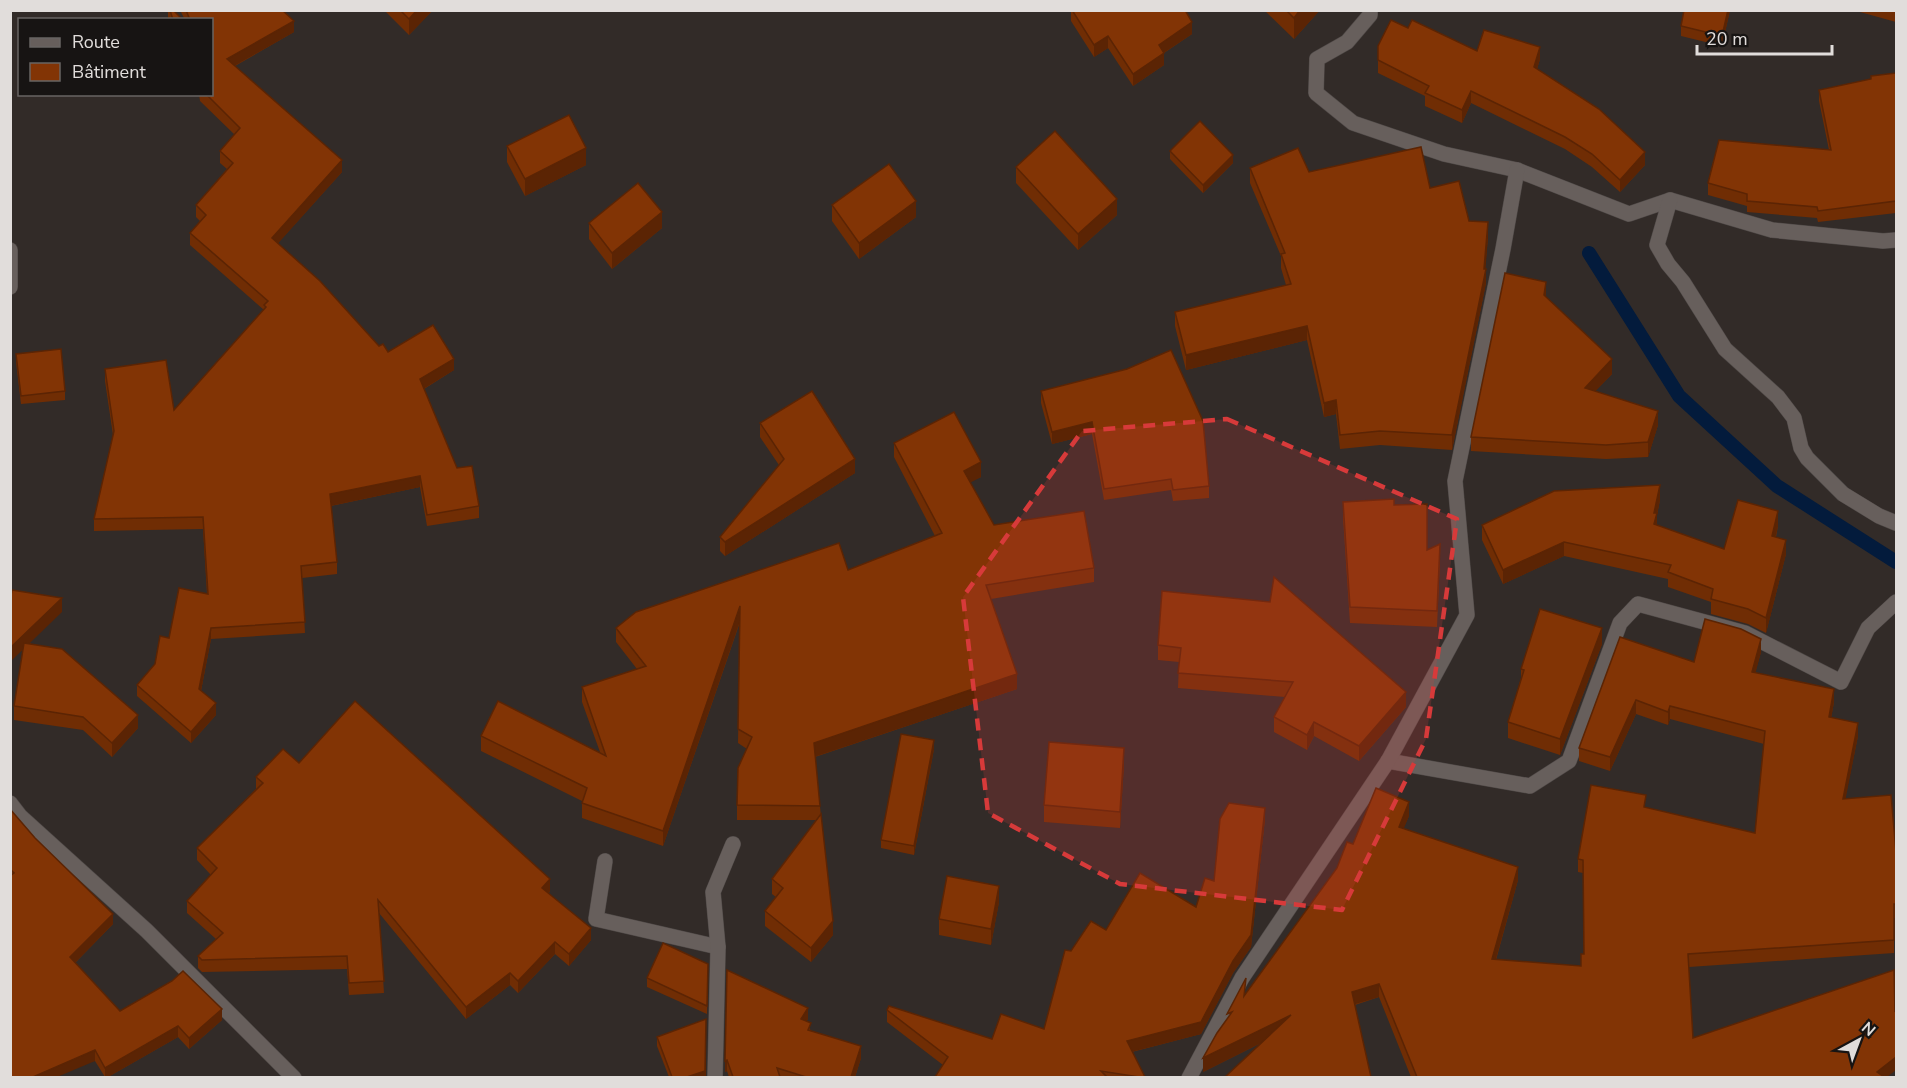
<svg xmlns="http://www.w3.org/2000/svg" width="1907" height="1088" font-family="'Nunito Sans',sans-serif">
  <rect width="100%" height="100%" fill="#322b28"/>
  <g fill="none" stroke-linecap="round" stroke-linejoin="round">
    <!-- stream -->
    <polyline stroke="#031b3c" stroke-width="14" points="1589,253 1679,396 1777,486 1896,562"/>
    <!-- minor casing -->
    <g stroke="#4e4846" stroke-width="16">
      <g id="minor">
        <polyline points="1370,10 1370,15 1347,42 1317,59 1316,93 1353,123 1444,154 1517,170 1629,214 1670,200 1772,230 1883,241 1896,240"/>
        <polyline points="1670,200 1657,245 1668,264 1683,282 1725,349 1778,397 1794,418 1801,448 1807,458 1843,494 1879,516 1896,523"/>
        <polyline points="10,250 10,287"/>
        <polyline points="1388,761 1530,786 1569,761 1620,623 1638,604 1745,633 1841,682 1868,628 1896,602"/>
        <polyline points="10,803 20,816 147,931 294,1078"/>
        <polyline points="605,861 596,919 718,947"/>
        <polyline points="715,1078 718,947 713,892 733,844"/>
        <polyline points="1189,1078 1242,978 1388,761 1467,615 1455,481 1503,249 1517,170"/>
      </g>
    </g>
    <!-- minor -->
    <use href="#minor" stroke="#675f5c" stroke-width="15"/>
  </g>
  <!-- wall -->
  <g fill="#702d04">
    <polygon points="168,10 173,10 183,20 168,20"/>
    <polygon points="180,10 282,10 294,32 235,66 342,172 278,243 379,346 388,352 454,370 424,389 457,468 479,506 479,518 427,526 420,487 331,506 337,562 337,574 302,578 305,633 211,639 201,691 216,715 191,743 137,696 137,685 155,664 169,638 207,594 203,529 94,531 94,519 113,435 105,381 105,369 174,410 264,310 190,245 190,233 200,221 196,217 196,205 227,169 220,163 220,151 235,135 200,101 199,94 212,94 212,20 185,20"/>
    <polygon points="384,10 433,10 409,35"/>
    <polygon points="1071,10 1185,10 1192,34 1164,53 1164,65 1133,86 1108,48 1094,57 1071,21"/>
    <polygon points="1264,10 1320,10 1294,39"/>
    <polygon points="1730,10 1722,46 1681,36 1681,26"/>
    <polygon points="1860,10 1896,10 1896,22 1860,12"/>
    <polygon points="1408,28 1477,51 1540,59 1537,69 1645,165 1620,192 1592,167 1565,149 1471,103 1462,123 1425,106 1425,96 1378,73 1378,46"/>
    <polygon points="1896,73 1896,213 1818,222 1817,218 1747,212 1747,206 1708,195 1708,183 1829,150 1819,101 1819,90 1871,79"/>
    <polygon points="507,146 586,165 525,196 507,162"/>
    <polygon points="1170,151 1233,163 1203,193 1170,159"/>
    <polygon points="1016,167 1117,215 1078,250 1016,183"/>
    <polygon points="1250,168 1309,172 1430,188 1488,237 1485,269 1486,283 1452,450 1380,445 1340,449 1336,414 1324,417 1307,340 1186,370 1175,326 1175,312 1286,285 1281,268 1281,256 1250,183"/>
    <polygon points="832,205 916,217 859,259 832,221"/>
    <polygon points="589,223 662,228 612,269 589,239"/>
    <polygon points="1546,297 1612,374 1595,391 1658,425 1648,457 1606,459 1471,451 1471,437"/>
    <polygon points="16,354 65,391 65,400 21,404 16,362"/>
    <polygon points="1041,391 1209,486 1209,498 1173,501 1171,490 1104,500 1092,434 1052,444 1041,403"/>
    <polygon points="760,423 855,473 725,556 720,551 720,537 779,465 760,437"/>
    <polygon points="894,443 981,477 970,482 994,525 1094,568 1094,582 991,599 1017,689 815,757 833,935 811,962 765,926 765,911 776,897 772,894 772,879 816,820 737,820 737,805 747,749 738,743 740,622 663,846 582,818 582,801 481,751 481,736 600,752 582,702 582,687 637,669 616,642 616,628 848,570 935,536 894,457"/>
    <polygon points="1660,500 1657,515 1657,525 1724,549 1778,526 1776,537 1786,554 1766,633 1748,624 1711,614 1711,602 1668,587 1668,579 1564,556 1503,584 1482,540 1482,525"/>
    <polygon points="1343,502 1394,505 1427,550 1440,560 1437,627 1350,623 1343,518"/>
    <polygon points="1162,591 1406,707 1359,761 1314,736 1307,750 1274,732 1274,717 1285,697 1178,688 1179,662 1158,660 1158,645"/>
    <polygon points="62,612 30,643 138,728 112,757 83,730 14,720 14,706 23,650"/>
    <polygon points="1620,637 1694,662 1761,652 1755,673 1834,702 1831,718 1858,736 1845,799 1896,852 1896,918 1894,918 1894,953 1689,967 1693,1038 1887,1077 1411,1077 1379,997 1355,1005 1261,1043 1203,1072 1246,993 1337,868 1353,844 1409,816 1403,829 1518,880 1496,960 1581,966 1584,954 1583,873 1578,872 1578,859 1646,808 1755,833 1764,744 1670,719 1668,725 1636,714 1610,771 1579,761 1579,748"/>
    <polygon points="1602,644 1560,755 1508,738 1508,722 1521,678 1521,669"/>
    <polygon points="934,749 914,855 881,848 881,840"/>
    <polygon points="299,763 550,891 549,893 591,940 569,966 555,954 518,993 510,985 466,1019 379,913 384,993 349,995 347,969 202,972 198,968 198,956 216,939 187,913 187,901 211,875 197,860 197,848 256,789 256,777"/>
    <polygon points="1124,764 1120,828 1044,822 1044,805"/>
    <polygon points="10,809 35,838 113,924 75,963 120,1011 222,1020 189,1049 178,1037 108,1077 105,1077 95,1061 10,1077"/>
    <polygon points="1265,819 1251,947 1233,973 1201,1034 1132,1052 1145,1077 935,1077 943,1065 887,1022 887,1010 992,1039 1044,1029 1071,951 1106,930 1196,907 1214,881"/>
    <polygon points="999,902 991,945 939,935 939,919"/>
    <polygon points="708,964 707,1014 647,987 647,978"/>
    <polygon points="727,970 808,1019 806,1021 811,1031 861,1058 855,1077 729,1077 727,1071 725,1072"/>
    <polygon points="706,1019 706,1077 669,1077 657,1046 657,1037"/>
  </g>
  <!-- shaded-wall -->
  <g fill="#5b2404">
    <polygon points="417,10 433,10 409,35 409,19"/>
    <polygon points="1300,10 1320,10 1294,39 1294,18"/>
    <polygon points="1728,10 1730,10 1722,46 1722,36"/>
    <polygon points="294,21 294,32 227,70 227,59"/>
    <polygon points="1192,22 1192,34 1159,56 1159,45"/>
    <polygon points="1108,36 1108,48 1094,57 1094,45"/>
    <polygon points="1540,47 1540,59 1534,79 1534,67"/>
    <polygon points="1164,53 1164,65 1133,86 1133,74"/>
    <polygon points="1471,91 1471,103 1462,123 1462,110"/>
    <polygon points="586,148 586,165 525,196 525,179"/>
    <polygon points="1645,152 1645,165 1620,192 1620,180"/>
    <polygon points="1233,155 1233,163 1203,193 1203,185"/>
    <polygon points="342,160 342,172 272,250 272,238"/>
    <polygon points="1117,199 1117,215 1078,250 1078,234"/>
    <polygon points="916,201 916,217 859,259 859,243"/>
    <polygon points="662,212 662,228 612,269 612,253"/>
    <polygon points="1488,222 1488,237 1485,275 1486,269 1486,283 1452,450 1452,435 1484,269"/>
    <polygon points="1546,282 1546,297 1544,295"/>
    <polygon points="1307,326 1307,340 1186,370 1186,355"/>
    <polygon points="454,359 454,370 420,391 420,379"/>
    <polygon points="1612,359 1612,374 1585,402 1585,388"/>
    <polygon points="1336,400 1336,414 1324,417 1324,403"/>
    <polygon points="1658,411 1658,425 1648,457 1648,442"/>
    <polygon points="1092,422 1092,434 1052,444 1052,432"/>
    <polygon points="855,459 855,473 725,556 725,542"/>
    <polygon points="981,462 981,477 964,486 964,471"/>
    <polygon points="420,476 420,487 330,506 330,494"/>
    <polygon points="1660,485 1660,500 1657,515 1657,528 1654,539 1654,513"/>
    <polygon points="1778,511 1778,526 1772,551 1772,536"/>
    <polygon points="1786,540 1786,554 1766,633 1766,618"/>
    <polygon points="1564,542 1564,556 1503,584 1503,570"/>
    <polygon points="62,598 62,612 10,662 10,648"/>
    <polygon points="740,606 740,621 663,846 663,831"/>
    <polygon points="211,628 211,639 199,701 199,689"/>
    <polygon points="1602,628 1602,644 1560,755 1560,739"/>
    <polygon points="1761,639 1761,652 1752,686 1752,672"/>
    <polygon points="1017,674 1017,689 814,757 814,743"/>
    <polygon points="1834,689 1834,702 1829,731 1829,717"/>
    <polygon points="1406,692 1406,707 1359,761 1359,746"/>
    <polygon points="1636,700 1636,714 1610,771 1610,757"/>
    <polygon points="216,703 216,715 191,743 191,732"/>
    <polygon points="1670,706 1670,719 1668,725 1668,712"/>
    <polygon points="138,715 138,728 112,757 112,743"/>
    <polygon points="1314,722 1314,736 1307,750 1307,735"/>
    <polygon points="1858,723 1858,736 1843,812 1843,799"/>
    <polygon points="934,740 934,749 914,855 914,846"/>
    <polygon points="1124,748 1124,764 1120,828 1120,812"/>
    <polygon points="1409,802 1409,816 1399,840 1399,827"/>
    <polygon points="1265,808 1265,819 1251,947 1233,973 1201,1034 1127,1053 1127,1041"/>
    <polygon points="1518,867 1518,880 1492,973 1492,959"/>
    <polygon points="550,879 550,891 542,900 542,888"/>
    <polygon points="999,886 999,902 991,945 991,929"/>
    <polygon points="113,914 113,924 70,968 70,957"/>
    <polygon points="833,921 833,935 811,962 811,948"/>
    <polygon points="591,928 591,940 569,966 569,954"/>
    <polygon points="555,942 555,954 518,993 518,981"/>
    <polygon points="510,973 510,985 466,1019 466,1007"/>
    <polygon points="1379,984 1379,997 1352,1005 1352,992"/>
    <polygon points="808,1008 808,1019 801,1030 801,1019"/>
    <polygon points="222,1009 222,1020 189,1049 189,1038"/>
    <polygon points="1291,1015 1291,1028 1203,1072 1203,1058"/>
    <polygon points="706,1019 706,1077 687,1077"/>
    <polygon points="178,1026 178,1037 108,1077 105,1077 105,1068"/>
    <polygon points="861,1046 861,1058 855,1077 851,1077"/>
    <polygon points="95,1050 95,1061 57,1077 33,1077"/>
    <polygon points="1896,1057 1896,1070 1887,1077 1877,1077 1877,1072"/>
    <polygon points="727,1060 727,1071 725,1072 725,1061"/>
  </g>
  <!-- building -->
  <g fill="#823405" stroke="#5b2404" stroke-width="1.5">
    <polygon points="170,10 173,10 183,20 173,20"/>
    <polygon points="186,10 282,10 294,21 227,59 342,160 272,238 320,281 379,346 383,344 388,352 433,325 454,359 420,379 457,468 472,466 479,506 427,515 420,476 330,494 337,562 301,566 305,622 211,628 199,689 216,703 191,732 137,685 155,664 160,636 169,638 179,588 208,594 203,517 94,519 114,431 105,369 166,360 174,410 266,307 264,305 268,301 190,233 206,215 196,205 233,163 220,151 240,128 206,94 212,94 212,20 190,20"/>
    <polygon points="400,10 417,10 409,19"/>
    <polygon points="1072,10 1185,10 1192,22 1159,45 1164,53 1133,74 1108,36 1094,45"/>
    <polygon points="1286,10 1300,10 1294,18"/>
    <polygon points="1684,10 1728,10 1722,36 1681,26"/>
    <polygon points="1391,20 1408,28 1412,20 1477,51 1484,30 1540,47 1534,67 1599,109 1645,152 1620,180 1592,154 1565,137 1471,91 1462,110 1425,93 1429,86 1378,60 1378,46"/>
    <polygon points="1896,73 1896,201 1818,211 1817,207 1747,201 1747,194 1708,183 1719,140 1831,150 1819,90 1871,79 1871,76"/>
    <polygon points="569,115 586,148 525,179 507,146"/>
    <polygon points="1200,121 1233,155 1203,185 1170,151"/>
    <polygon points="1055,131 1117,199 1078,234 1016,167"/>
    <polygon points="1421,147 1430,188 1459,181 1469,221 1488,222 1484,269 1486,269 1452,435 1380,431 1340,435 1336,400 1324,403 1307,326 1186,355 1175,312 1291,284 1281,254 1285,253 1250,168 1298,148 1309,172"/>
    <polygon points="889,164 916,201 859,243 832,205"/>
    <polygon points="638,183 662,212 612,253 589,223"/>
    <polygon points="1505,273 1546,282 1544,295 1612,359 1585,388 1658,411 1648,442 1606,445 1471,437"/>
    <polygon points="61,349 65,391 21,396 16,354"/>
    <polygon points="1171,350 1203,421 1209,486 1173,490 1171,479 1104,489 1092,422 1052,432 1041,391 1127,369"/>
    <polygon points="812,391 855,459 725,542 720,537 784,459 760,423"/>
    <polygon points="954,412 981,462 964,471 994,525 1084,511 1094,568 986,585 1017,674 814,743 820,806 737,805 738,768 752,737 738,729 740,606 663,831 582,803 587,788 481,736 498,701 606,756 582,687 646,666 616,628 636,612 839,543 848,570 942,533 894,443"/>
    <polygon points="1660,485 1654,513 1657,513 1654,524 1724,549 1738,500 1778,511 1772,536 1786,540 1766,618 1748,609 1711,599 1713,589 1668,572 1671,565 1564,542 1503,570 1482,525 1554,491"/>
    <polygon points="1394,499 1394,505 1427,504 1427,550 1440,544 1437,611 1350,607 1343,502"/>
    <polygon points="1274,577 1406,692 1359,746 1314,722 1307,735 1274,717 1293,682 1178,673 1181,648 1158,645 1162,591 1270,602"/>
    <polygon points="12,590 62,598 10,648 10,600"/>
    <polygon points="1540,609 1602,628 1560,739 1508,722 1524,670 1521,669"/>
    <polygon points="1705,619 1741,629 1761,639 1752,672 1834,689 1829,717 1858,723 1843,799 1891,795 1896,852 1896,904 1894,904 1894,940 1688,954 1693,1038 1894,970 1895,1012 1896,1010 1896,1057 1877,1072 1884,1077 1417,1077 1379,984 1352,992 1371,1077 1225,1077 1291,1015 1203,1058 1217,1033 1232,1012 1227,1014 1246,978 1244,996 1337,868 1347,842 1353,844 1376,788 1409,802 1399,827 1518,867 1492,959 1581,966 1581,954 1584,954 1583,860 1578,859 1591,785 1646,795 1644,807 1755,833 1765,731 1670,706 1668,712 1636,700 1610,757 1579,748 1620,637 1694,662"/>
    <polygon points="24,643 62,649 138,715 112,743 83,717 14,706"/>
    <polygon points="355,701 550,879 542,888 591,928 569,954 555,942 518,981 510,973 466,1007 378,900 384,981 349,983 347,956 202,960 198,956 223,933 187,901 217,868 197,848 263,783 256,777 283,749 299,763"/>
    <polygon points="901,734 934,740 914,846 881,840"/>
    <polygon points="1049,742 1124,748 1120,812 1044,805"/>
    <polygon points="1229,803 1265,808 1251,935 1233,961 1201,1022 1127,1041 1145,1077 1139,1077 1101,1071 1107,1077 935,1077 948,1057 887,1010 889,1006 992,1039 1001,1014 1044,1029 1065,950 1071,951 1091,921 1106,930 1140,873 1196,907 1205,878 1214,881 1220,819"/>
    <polygon points="10,809 35,838 113,914 70,957 120,1011 172,981 183,971 222,1009 189,1038 178,1026 105,1068 95,1050 33,1077 10,1077 10,876 14,873 10,869"/>
    <polygon points="821,814 833,921 811,948 765,911 783,888 772,879"/>
    <polygon points="947,876 999,886 991,929 939,919"/>
    <polygon points="663,943 708,964 707,1006 647,978"/>
    <polygon points="727,970 808,1008 801,1019 811,1023 808,1030 861,1046 851,1077 806,1077 777,1068 780,1077 733,1077 727,1060 725,1061"/>
    <polygon points="706,1019 705,1071 687,1077 672,1077 657,1037"/>
  </g>
  <!-- marked area -->
  <path fill="#d73a3a" fill-opacity="0.2" stroke="#d73a3a" stroke-width="4.5" stroke-dasharray="12 8" stroke-linejoin="round" d="M1227,419L1457,519L1426,739L1342,910L1120,884L988,813L963,597L1082,431Z"/>
  <!-- border -->
  <rect width="1907" height="1088" fill="none" stroke="#e1dddb" stroke-width="24"/>
  <!-- legend -->
  <rect x="18" y="18" width="195" height="78" fill="#171413" stroke="#686463" stroke-width="1.5"/>
  <rect x="30" y="38" width="30" height="9" fill="#675f5c" stroke="#686463" stroke-width="1.5"/>
  <text x="72" y="48" font-size="18" fill="#e1dddb">Route</text>
  <rect x="30" y="63" width="30" height="18" fill="#823405" stroke="#686463" stroke-width="1.5"/>
  <text x="72" y="78" font-size="18" fill="#e1dddb">Bâtiment</text>
  <!-- north arrow -->
  <g transform="translate(1859 1040) rotate(41)" stroke="#171413" stroke-width="4.5" paint-order="stroke">
  <path d="M0-4.5L10 22L0 15L-10 22Z" fill="#e1dddb"/>
  <text y="-9" font-size="16" font-weight="bold" text-anchor="middle" fill="#e1dddb">N</text>
  </g>
  <!-- scale -->
  <path d="M1697 45v9h135v-9" fill="none" stroke="#e1dddb" stroke-width="3"/>
  <text x="1706" y="45" font-size="18" fill="#e1dddb" stroke="#171413" stroke-width="4.5" paint-order="stroke">20 m</text>
</svg>
